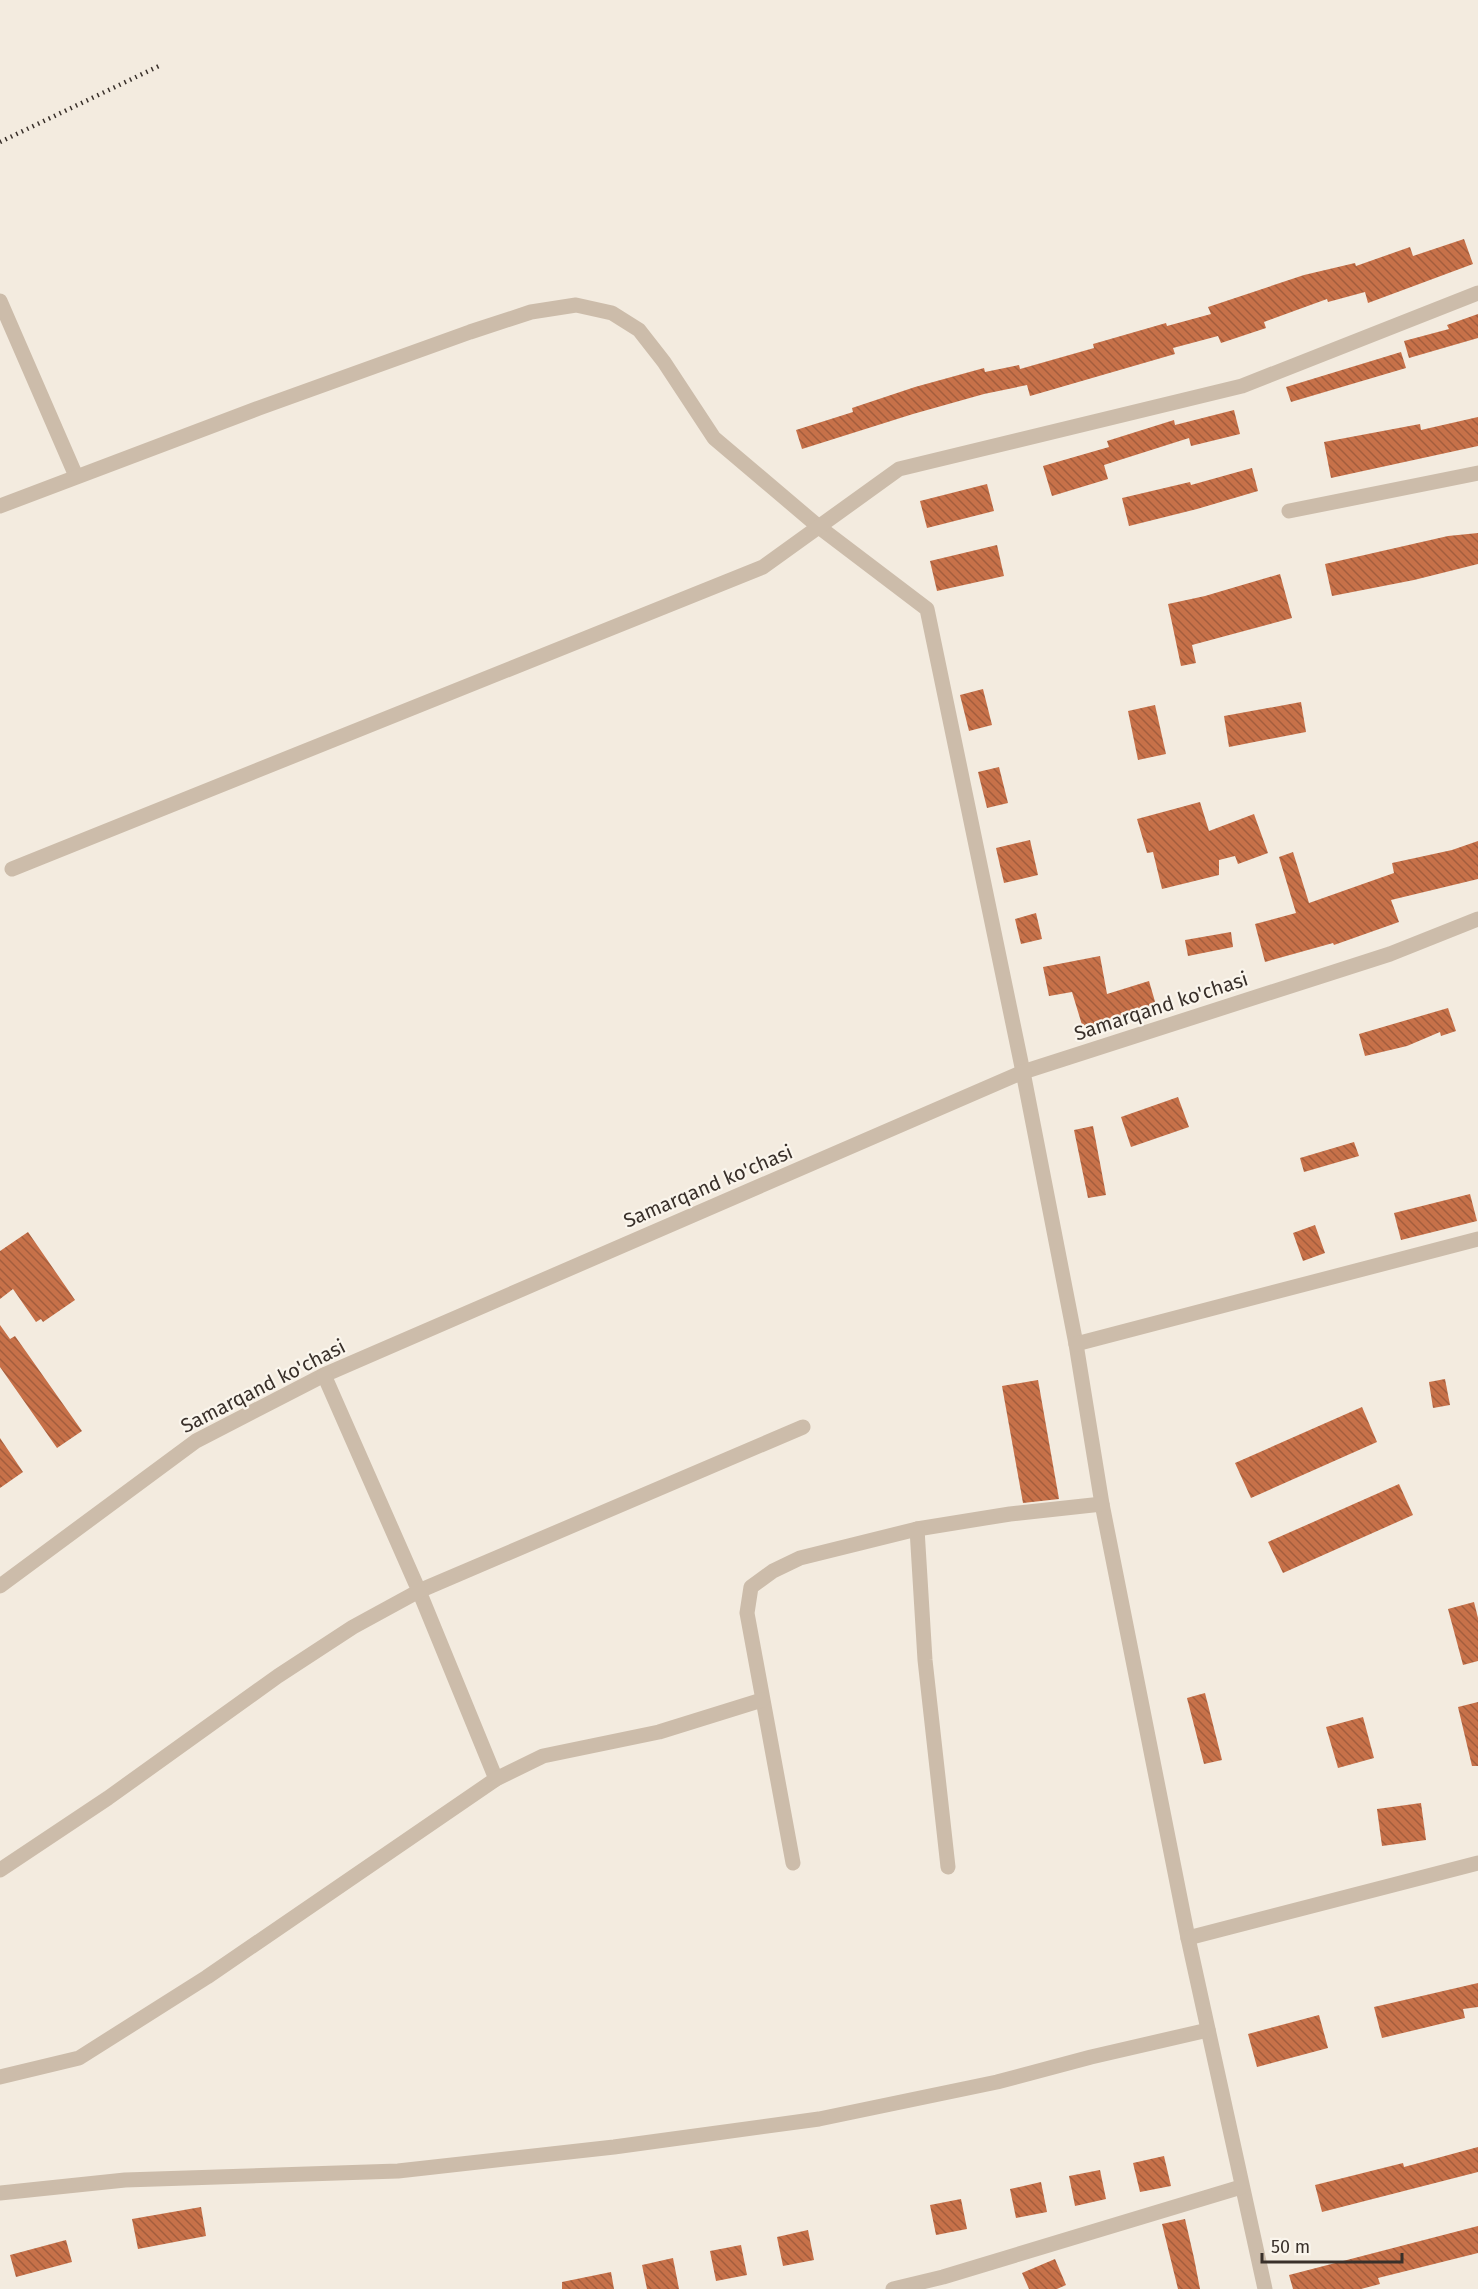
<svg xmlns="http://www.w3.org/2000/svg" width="1478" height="2289" font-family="'Fira Sans',sans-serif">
  <defs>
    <pattern id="building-back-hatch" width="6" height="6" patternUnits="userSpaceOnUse" patternTransform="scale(1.5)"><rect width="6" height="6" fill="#c77149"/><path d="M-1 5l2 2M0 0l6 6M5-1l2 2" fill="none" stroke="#a35d3d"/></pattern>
  </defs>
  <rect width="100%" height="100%" fill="#f3ebdf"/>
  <!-- building -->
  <g fill="url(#building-back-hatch)">
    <polygon points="1464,239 1473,264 1368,303 1365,292 1328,302 1327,299 1264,322 1266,328 1221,343 1218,336 1173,348 1175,354 1030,396 1027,385 984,394 913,414 802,449 796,430 853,412 852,408 915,387 984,368 985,372 1019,365 1020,369 1094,348 1093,344 1166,323 1167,326 1211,314 1208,307 1304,275 1355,263 1356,266 1410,247 1413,256"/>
    <polygon points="1478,314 1478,338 1409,358 1404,341 1449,329 1447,325"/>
    <polygon points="1401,352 1406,368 1291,402 1286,387"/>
    <polygon points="1234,410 1240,434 1191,446 1189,438 1104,465 1108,479 1052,496 1043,466 1109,447 1107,441 1174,420 1175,425"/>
    <polygon points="1478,417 1478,446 1331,478 1324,442 1420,424 1421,430"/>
    <polygon points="1252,468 1258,491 1197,509 1129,526 1122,498 1190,482 1191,485"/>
    <polygon points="987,484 994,511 927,528 920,501"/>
    <polygon points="1478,533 1478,564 1414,580 1332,596 1325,564 1448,536"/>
    <polygon points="997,545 1004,576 937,591 930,561"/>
    <polygon points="1280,574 1292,618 1192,645 1196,663 1181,666 1168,604 1205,596"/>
    <polygon points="983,689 992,725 969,731 960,695"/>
    <polygon points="1301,702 1306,732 1229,747 1224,716"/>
    <polygon points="1155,705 1166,754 1138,760 1128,711"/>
    <polygon points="999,767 1008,803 987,808 978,772"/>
    <polygon points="1200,802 1209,831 1254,814 1268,853 1238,864 1235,856 1219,860 1219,875 1162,889 1153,852 1147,853 1137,819"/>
    <polygon points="1030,840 1038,875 1004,883 996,848"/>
    <polygon points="1478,841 1478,879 1391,900 1399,922 1334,945 1333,943 1265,962 1255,924 1296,913 1279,857 1293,852 1309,903 1394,873 1392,863 1452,850"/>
    <polygon points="1036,913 1042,939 1021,944 1015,919"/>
    <polygon points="1231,932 1233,947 1188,956 1185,940"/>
    <polygon points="1100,956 1107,994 1149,981 1156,1005 1083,1028 1072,992 1049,996 1043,967"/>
    <polygon points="1448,1008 1456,1031 1441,1036 1440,1032 1407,1046 1365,1056 1359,1034"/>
    <polygon points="1178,1097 1189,1127 1131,1147 1121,1117"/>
    <polygon points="1093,1126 1106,1195 1088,1198 1074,1130"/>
    <polygon points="1354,1142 1359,1156 1304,1172 1300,1158"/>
    <polygon points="1470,1194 1477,1221 1401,1240 1394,1213"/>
    <polygon points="1315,1225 1325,1253 1303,1261 1293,1233"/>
    <polygon points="28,1232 75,1300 43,1322 41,1319 36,1322 13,1289 0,1299 0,1251"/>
    <polygon points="0,1325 10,1339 15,1336 82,1431 57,1448 0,1367"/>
    <polygon points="1445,1379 1450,1405 1433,1408 1429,1382"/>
    <polygon points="1038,1380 1059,1499 1023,1503 1002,1386"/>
    <polygon points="1362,1407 1377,1442 1251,1498 1235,1463"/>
    <polygon points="0,1438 23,1472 0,1488"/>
    <polygon points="1399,1484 1413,1515 1283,1573 1268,1542"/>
    <polygon points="1474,1602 1478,1618 1478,1661 1463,1665 1448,1609"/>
    <polygon points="1205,1693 1222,1760 1204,1764 1187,1698"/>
    <polygon points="1478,1702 1478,1766 1472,1766 1458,1707"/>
    <polygon points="1363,1717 1374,1758 1338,1768 1326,1727"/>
    <polygon points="1421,1803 1426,1840 1382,1846 1377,1809"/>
    <polygon points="1478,1983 1478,2007 1463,2009 1465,2018 1382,2038 1374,2007"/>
    <polygon points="1319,2015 1328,2048 1257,2067 1248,2034"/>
    <polygon points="1478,2147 1478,2172 1322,2212 1315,2185 1403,2163 1404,2167"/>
    <polygon points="1164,2156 1171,2186 1140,2192 1133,2163"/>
    <polygon points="1100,2170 1106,2199 1075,2206 1069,2176"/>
    <polygon points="1041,2182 1047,2212 1016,2218 1010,2189"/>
    <polygon points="961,2199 967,2229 936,2235 930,2205"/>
    <polygon points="201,2207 206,2236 138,2249 132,2219"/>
    <polygon points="1185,2219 1194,2258 1200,2289 1178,2289 1162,2224"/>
    <polygon points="1478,2226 1478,2253 1378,2278 1380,2284 1361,2289 1293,2289 1289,2275"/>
    <polygon points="808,2230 814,2260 783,2266 777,2237"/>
    <polygon points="66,2240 72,2262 16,2277 10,2255"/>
    <polygon points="741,2245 747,2275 716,2281 710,2251"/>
    <polygon points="673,2258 679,2289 647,2289 642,2265"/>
    <polygon points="1055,2259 1066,2285 1057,2289 1029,2289 1022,2273"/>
    <polygon points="611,2272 614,2289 562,2289 562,2282"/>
  </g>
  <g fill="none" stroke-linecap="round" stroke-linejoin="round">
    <!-- minor -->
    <g stroke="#ccbcaa" stroke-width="15">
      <polyline points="0,301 76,476"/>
      <polyline points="0,506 259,408 470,332 531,312 576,305 612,313 639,330 664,362 714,438 819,527 927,609 1023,1072 1076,1344 1102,1504 1188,1938 1265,2289"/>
      <polyline points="1289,511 1478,473"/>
      <polyline points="12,869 763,567 899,469 1242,386 1478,293"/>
      <polyline points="1076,1344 1478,1239"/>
      <polyline points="917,1529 1010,1514 1102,1504"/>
      <polyline points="0,1586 196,1441 324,1375 1023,1072 1390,954 1478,919"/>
      <polyline points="496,1779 419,1591 803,1427"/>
      <polyline points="793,1863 747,1613 751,1587 773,1571 800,1558 917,1529 925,1660 948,1867"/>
      <polyline points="0,1870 108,1798 278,1676 353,1627 419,1591 324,1375"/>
      <polyline points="1188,1938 1478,1863"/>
      <polyline points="0,2077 79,2058 207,1977 496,1779 543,1756 659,1732 762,1700"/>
      <polyline points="0,2193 125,2180 398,2171 614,2147 819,2119 997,2082 1091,2057 1208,2030"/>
      <polyline points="893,2289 943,2277 1241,2187"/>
    </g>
    <!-- rail -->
    <polyline stroke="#39302a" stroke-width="4.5" stroke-dasharray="1.5 4.5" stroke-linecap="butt" points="0,142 159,66"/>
  </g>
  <g text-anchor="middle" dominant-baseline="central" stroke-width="4.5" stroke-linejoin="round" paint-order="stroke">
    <!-- street labels -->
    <g font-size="20" fill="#39302a" stroke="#faf5ec">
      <text transform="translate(1161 1006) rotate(-18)">Samarqand ko'chasi</text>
      <text transform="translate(708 1186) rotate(-23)">Samarqand ko'chasi</text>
      <text transform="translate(263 1386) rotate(-27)">Samarqand ko'chasi</text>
    </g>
  </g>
  <!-- scale -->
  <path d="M1262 2253v9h140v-9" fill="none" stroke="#39302a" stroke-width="3"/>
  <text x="1271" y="2253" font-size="18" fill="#39302a" stroke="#faf5ec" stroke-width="4.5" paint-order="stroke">50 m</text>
</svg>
